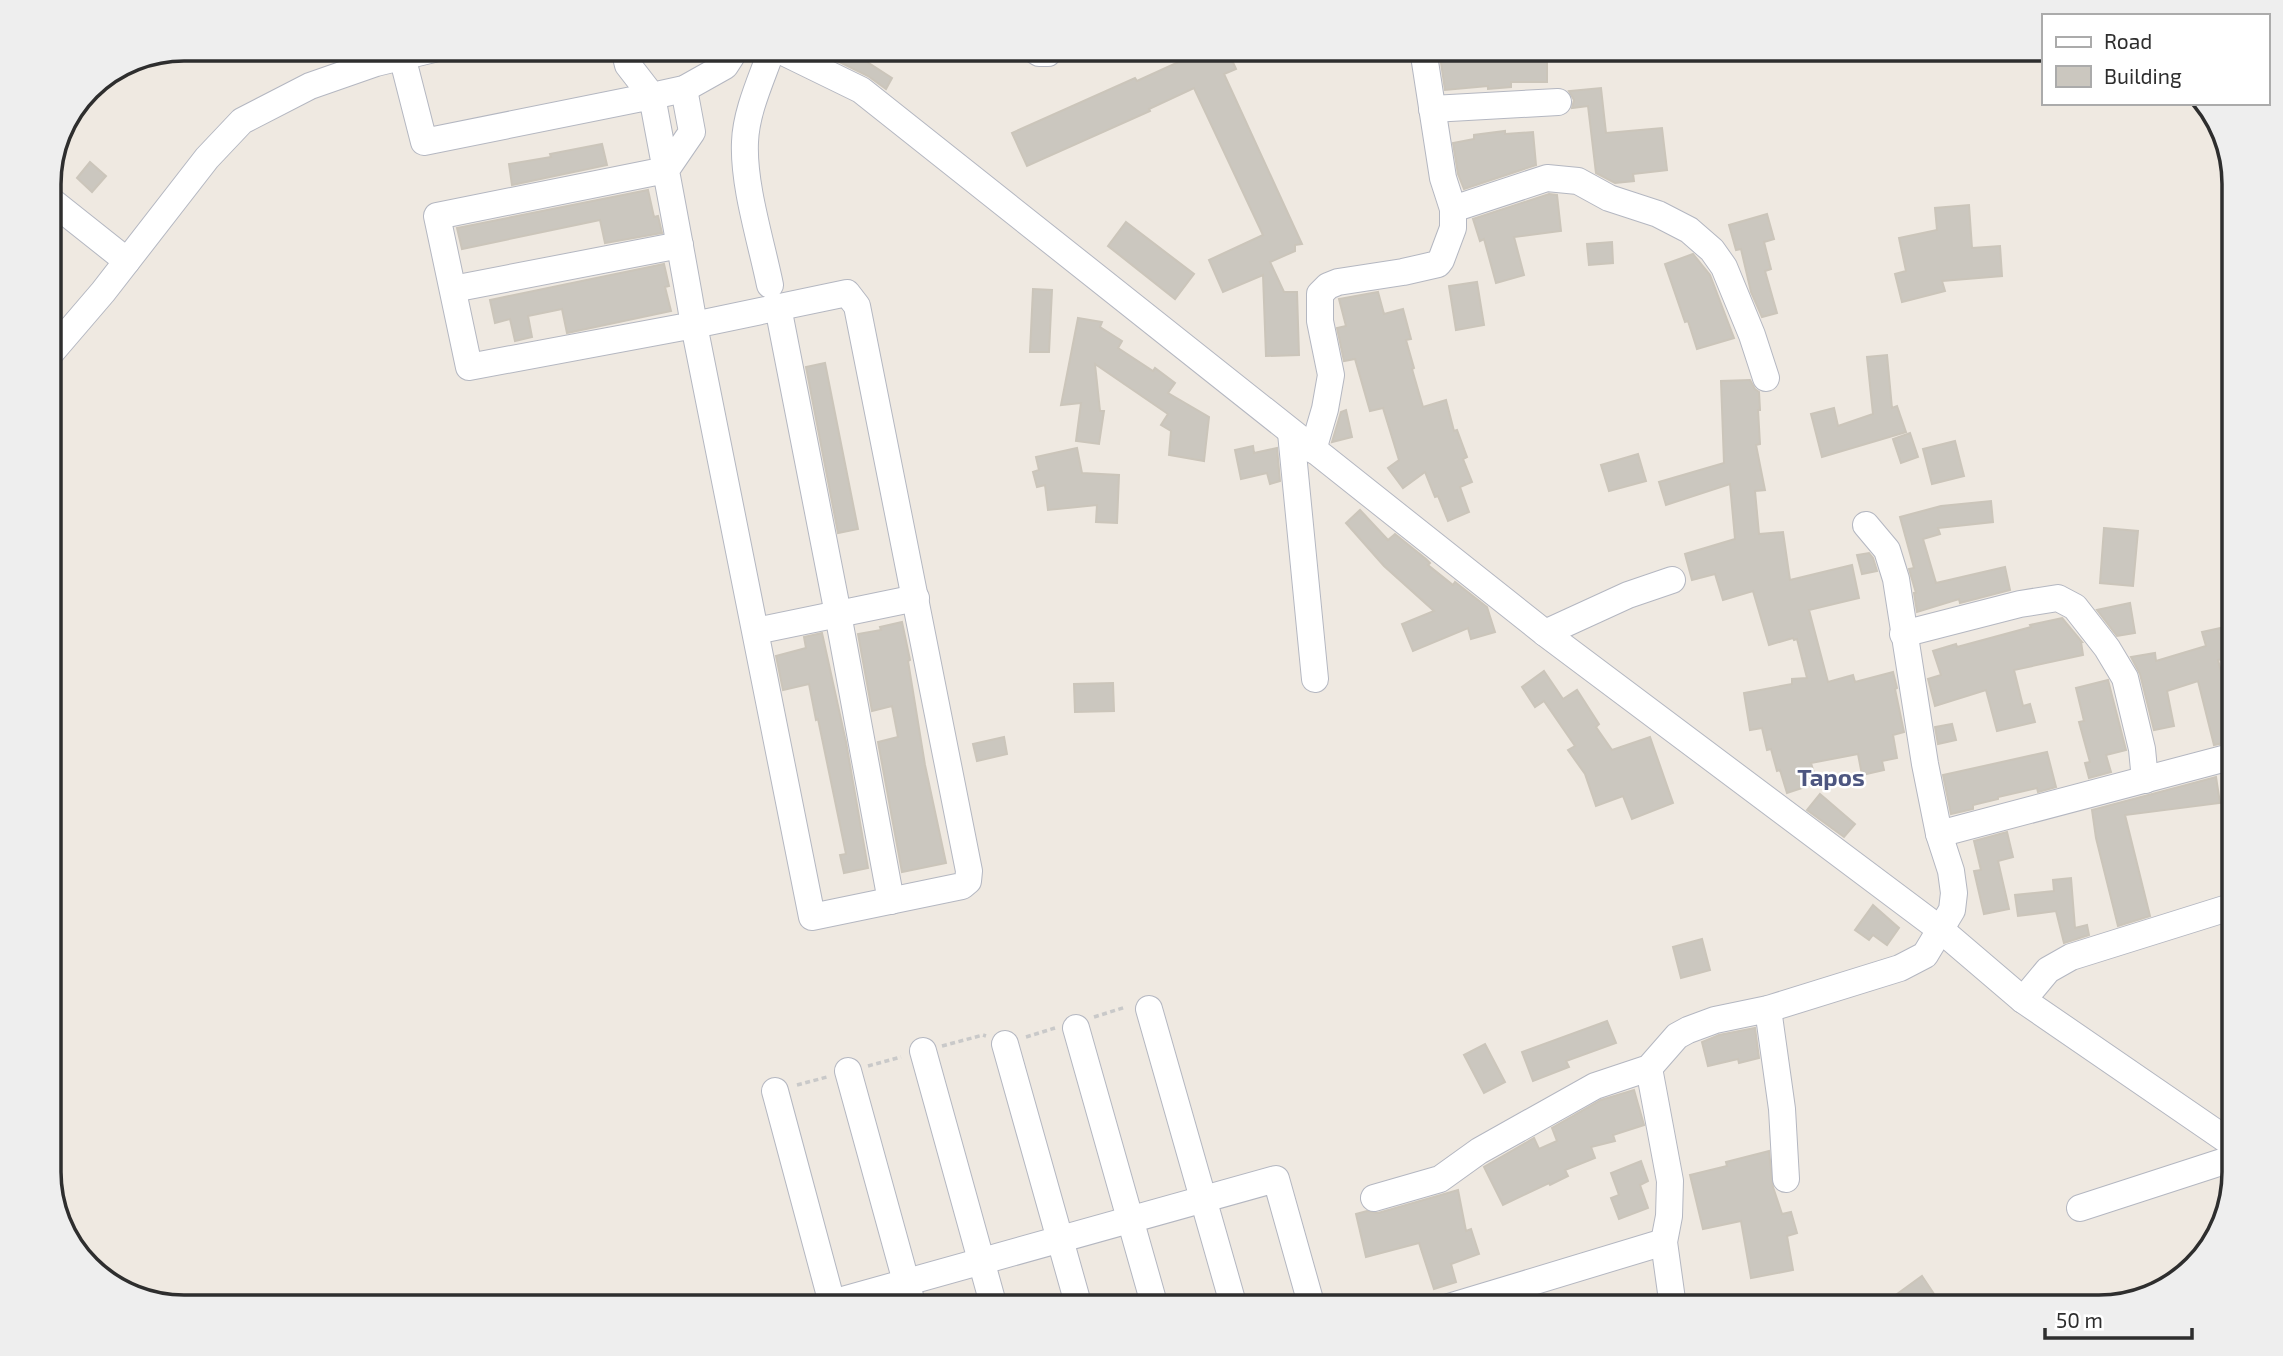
<svg xmlns="http://www.w3.org/2000/svg" width="2283" height="1356" font-family="'Exo 2',sans-serif">
  <rect width="100%" height="100%" fill="#efe9e1"/>
  <!-- building -->
  <g fill="#cbc7bf" stroke="#cbc5ba" stroke-width="2">
    <polygon points="813,49 847,49 892,78 886,89 868,76"/>
    <polygon points="1207,49 1227,49 1236,69 1224,74 1302,244 1295,245 1295,251 1270,262 1284,292 1297,292 1299,355 1266,356 1263,275 1223,292 1209,260 1263,235 1194,88 1149,109 1150,111 1027,166 1012,133 1135,78 1137,81"/>
    <polygon points="1439,49 1477,49 1478,54 1523,51 1523,49 1547,49 1547,82 1511,82 1511,87 1488,89 1488,86 1445,90"/>
    <polygon points="1601,88 1606,133 1662,128 1667,170 1633,174 1634,181 1615,183 1596,173 1588,106 1572,108 1574,100 1569,91"/>
    <polygon points="1505,131 1505,134 1533,132 1536,165 1464,189 1458,174 1453,143 1474,139 1474,135"/>
    <polygon points="602,144 607,165 512,185 509,164 551,157 550,154"/>
    <polygon points="90,162 106,176 92,192 77,178"/>
    <polygon points="648,190 654,217 658,216 662,233 605,243 600,220 462,249 457,228"/>
    <polygon points="1549,194 1557,195 1561,231 1514,237 1524,275 1496,283 1484,239 1480,241 1473,219"/>
    <polygon points="1969,205 1972,248 2000,246 2002,276 1942,281 1945,291 1902,302 1895,274 1906,271 1899,238 1937,230 1935,208"/>
    <polygon points="1767,214 1774,239 1764,242 1771,269 1765,271 1777,313 1762,317 1751,292 1741,249 1736,250 1729,225"/>
    <polygon points="1126,222 1194,274 1175,299 1108,246"/>
    <polygon points="1612,242 1613,263 1589,265 1587,244"/>
    <polygon points="1693,254 1710,275 1734,338 1697,349 1688,321 1685,322 1665,264"/>
    <polygon points="664,264 669,286 665,287 671,311 567,333 562,309 528,316 532,337 515,341 510,319 495,323 490,300"/>
    <polygon points="1477,282 1484,325 1456,330 1449,286"/>
    <polygon points="1033,289 1052,290 1049,352 1030,352"/>
    <polygon points="1378,292 1384,314 1403,309 1411,339 1406,340 1414,368 1412,369 1423,407 1446,400 1454,431 1457,430 1467,457 1463,459 1472,482 1460,487 1469,512 1448,521 1438,496 1435,497 1425,472 1403,488 1388,468 1399,460 1383,408 1370,411 1355,359 1344,361 1337,328 1346,326 1339,299"/>
    <polygon points="1078,318 1102,322 1100,327 1122,341 1118,348 1153,371 1155,368 1175,383 1168,393 1209,417 1204,461 1169,455 1171,431 1161,425 1168,414 1095,364 1100,411 1104,411 1099,444 1076,441 1081,403 1061,405"/>
    <polygon points="1887,355 1892,408 1897,406 1906,432 1822,457 1811,414 1834,408 1838,426 1873,414 1867,357"/>
    <polygon points="825,363 858,529 838,533 806,367"/>
    <polygon points="1750,380 1755,389 1759,392 1760,410 1758,410 1760,444 1756,445 1765,490 1755,491 1759,534 1783,532 1790,580 1852,565 1859,598 1809,610 1828,682 1853,675 1855,682 1893,672 1897,688 1895,689 1904,732 1893,735 1897,758 1882,761 1884,770 1862,775 1858,754 1811,763 1817,783 1787,793 1780,770 1777,771 1771,749 1767,750 1762,728 1750,730 1744,693 1792,684 1792,679 1807,678 1797,639 1794,640 1793,638 1769,645 1753,591 1723,600 1715,574 1692,580 1685,554 1735,539 1730,484 1666,505 1659,482 1724,463 1721,381"/>
    <polygon points="1346,410 1352,437 1332,442 1341,412"/>
    <polygon points="1910,433 1918,457 1901,463 1893,439"/>
    <polygon points="1955,441 1964,476 1932,484 1923,449"/>
    <polygon points="1253,446 1254,453 1277,448 1280,481 1270,484 1267,473 1241,479 1235,450"/>
    <polygon points="1077,448 1082,473 1119,475 1117,523 1096,522 1097,505 1048,510 1045,485 1037,487 1033,472 1039,470 1036,457"/>
    <polygon points="1638,454 1646,481 1609,491 1601,465"/>
    <polygon points="1991,501 1993,522 1938,528 1940,534 1923,539 1936,583 2005,567 2010,590 1960,603 1959,599 1917,612 1914,593 1916,593 1909,569 1914,568 1900,517 1941,506"/>
    <polygon points="1360,510 1388,540 1395,534 1426,559 1430,563 1428,565 1453,585 1455,582 1487,607 1495,632 1471,639 1468,628 1413,651 1402,624 1434,611 1384,566 1346,523"/>
    <polygon points="2104,528 2138,531 2133,586 2100,583"/>
    <polygon points="1869,553 1873,558 1877,571 1862,574 1857,555"/>
    <polygon points="2130,603 2135,633 2117,636 2097,610"/>
    <polygon points="2062,618 2082,642 2081,642 2083,655 2014,670 2023,706 2030,704 2035,722 1997,731 1986,690 1935,706 1928,679 1941,675 1933,651 1956,644 1957,647 2031,627 2030,625"/>
    <polygon points="902,622 910,660 908,661 925,765 946,863 902,872 878,742 898,737 892,706 872,711 858,634 881,630 880,627"/>
    <polygon points="2234,625 2234,657 2218,660 2234,720 2234,741 2214,745 2198,681 2167,691 2174,726 2154,730 2140,674 2131,657 2155,653 2156,661 2206,646 2202,632"/>
    <polygon points="822,633 846,742 868,868 844,873 840,855 846,854 818,719 816,720 809,684 783,690 776,656 806,648 804,637"/>
    <polygon points="1544,671 1563,699 1577,690 1599,724 1596,727 1612,750 1650,737 1673,803 1632,819 1623,796 1596,806 1585,774 1568,750 1575,746 1544,701 1535,707 1522,687"/>
    <polygon points="2108,680 2126,750 2106,755 2111,772 2089,778 2085,763 2090,762 2079,722 2084,721 2076,688"/>
    <polygon points="1113,683 1114,711 1075,712 1074,684"/>
    <polygon points="1952,724 1956,740 1938,744 1935,727"/>
    <polygon points="1004,737 1007,754 977,761 973,744"/>
    <polygon points="2047,752 2056,787 2038,792 2037,788 1998,797 1998,799 1973,805 1973,809 1951,814 1943,775"/>
    <polygon points="2216,777 2220,803 2125,815 2150,916 2118,926 2096,838 2092,810"/>
    <polygon points="1820,794 1855,824 1844,837 1807,810"/>
    <polygon points="2007,832 2013,857 1998,861 2009,909 1984,914 1974,871 1981,870 1974,841"/>
    <polygon points="2071,878 2075,928 2087,925 2089,935 2064,943 2056,911 2018,916 2015,895 2054,891 2053,880"/>
    <polygon points="1873,905 1899,928 1887,945 1873,935 1869,940 1855,930"/>
    <polygon points="1702,939 1710,970 1681,978 1673,947"/>
    <polygon points="1607,1021 1616,1043 1566,1061 1569,1067 1533,1081 1522,1052"/>
    <polygon points="1755,1028 1759,1058 1739,1063 1738,1059 1708,1066 1702,1042 1719,1035"/>
    <polygon points="1485,1044 1505,1082 1484,1093 1464,1055"/>
    <polygon points="1634,1090 1644,1125 1613,1135 1615,1141 1591,1147 1595,1158 1565,1170 1568,1176 1550,1185 1549,1183 1503,1205 1484,1167 1534,1138 1539,1149 1557,1141 1552,1128 1601,1100"/>
    <polygon points="1769,1151 1773,1187 1782,1214 1791,1212 1797,1233 1787,1236 1793,1270 1751,1278 1741,1221 1703,1229 1690,1175 1727,1166 1726,1162"/>
    <polygon points="1641,1161 1648,1181 1640,1185 1648,1208 1619,1219 1611,1198 1619,1195 1611,1173"/>
    <polygon points="1458,1190 1466,1231 1471,1229 1479,1254 1451,1264 1456,1282 1434,1289 1419,1243 1366,1257 1356,1214 1367,1211 1378,1213"/>
    <polygon points="1922,1276 1936,1297 1932,1300 1938,1307 1900,1307 1893,1297"/>
  </g>
  <g fill="none" stroke-linecap="round" stroke-linejoin="round">
    <!-- minor casing -->
    <g stroke="#b4b7c1" stroke-width="28">
      <g id="minor">
        <polyline points="624,49 628,65 652,96 684,89 725,66 736,49"/>
        <polyline points="777,49 861,90 1545,633 1941,930 2023,1000 2234,1145"/>
        <polyline points="1033,49 1039,53 1048,53 1051,49"/>
        <path d="M402,56L424,142L652,96C666,172 681,248 694,325L812,917L962,886L968,881L969,871L857,306L847,293L694,325L469,367L437,216L666,170L692,132L684,89"/>
        <polyline points="1432,109 1558,102"/>
        <polyline points="49,199 127,261"/>
        <polyline points="1453,209 1547,178 1578,181 1609,198 1658,214 1689,230 1712,250 1724,267 1752,335 1766,378"/>
        <path d="M770,285C761,241 743,185 745,142C746,111 762,78 772,49"/>
        <polyline points="453,289 680,245"/>
        <polyline points="778,307 838,614 891,901"/>
        <polyline points="49,355 103,292 207,158 242,121 310,86 376,63 434,49"/>
        <polyline points="1291,433 1315,679"/>
        <polyline points="1313,450 1325,409 1331,375 1320,321 1320,294 1328,286 1338,282 1403,272 1438,264 1441,260 1453,228 1453,209 1443,178 1423,49"/>
        <polyline points="756,631 916,598"/>
        <polyline points="1545,633 1628,595 1672,580"/>
        <polyline points="1903,634 2020,604 2058,598 2075,607 2107,648 2125,678 2142,749 2145,780"/>
        <polyline points="1939,834 2234,756"/>
        <polyline points="2023,1000 2048,970 2071,957 2234,906"/>
        <polyline points="1149,1009 1234,1307"/>
        <polyline points="1768,1009 1782,1109 1786,1179"/>
        <polyline points="1076,1028 1155,1307"/>
        <polyline points="1005,1044 1079,1307"/>
        <polyline points="923,1051 994,1307"/>
        <polyline points="1649,1068 1670,1181 1669,1216 1664,1242 1673,1307"/>
        <polyline points="848,1071 913,1307"/>
        <polyline points="775,1091 833,1307"/>
        <polyline points="1374,1198 1440,1179 1479,1151 1595,1086 1649,1068 1677,1036 1688,1030 1715,1020 1768,1009 1900,968 1925,955 1952,910 1954,893 1951,871 1939,834 1925,764 1896,579 1887,550 1866,525"/>
        <polyline points="2080,1208 2234,1158"/>
        <polyline points="832,1303 1276,1179 1312,1307"/>
        <polyline points="1449,1307 1664,1242"/>
      </g>
    </g>
    <!-- path -->
    <g stroke="#c9c9c9" stroke-width="3.5" stroke-dasharray="5 3.5" stroke-linecap="butt">
      <polyline points="1094,1017 1126,1007"/>
      <polyline points="1026,1037 1055,1028"/>
      <polyline points="942,1046 983,1035 986,1036"/>
      <polyline points="868,1066 901,1057"/>
      <polyline points="797,1085 827,1077"/>
    </g>
    <!-- minor -->
    <use href="#minor" stroke="#fff" stroke-width="26"/>
  </g>
  <g text-anchor="middle" dominant-baseline="central" stroke-width="5" stroke-linejoin="round" paint-order="stroke">
    <!-- quarter labels -->
    <g font-size="24" font-weight="bold" fill="#4d5680" stroke="#fff">
      <text x="1831" y="776">Tapos</text>
    </g>
  </g>
  <!-- crop -->
  <path d="M0 0H2283V1356H0ZM184 61H2099A123 123 0 0 1 2222 184V1172A123 123 0 0 1 2099 1295H184A123 123 0 0 1 61 1172V184A123 123 0 0 1 184 61Z" fill="#eee" fill-rule="evenodd"/>
  <path fill="none" stroke="#2e2e2e" stroke-width="3.5" d="M184 61H2099A123 123 0 0 1 2222 184V1172A123 123 0 0 1 2099 1295H184A123 123 0 0 1 61 1172V184A123 123 0 0 1 184 61Z"/>
  <!-- legend -->
  <rect x="2042" y="14" width="228" height="91" fill="#ffffff" stroke="#ababab" stroke-width="2"/>
  <rect x="2056" y="37" width="35" height="10" fill="#ffffff" stroke="#ababab" stroke-width="2"/>
  <text x="2104" y="49" font-size="21" fill="#2e2e2e">Road</text>
  <rect x="2056" y="66" width="35" height="21" fill="#cbc7bf" stroke="#ababab" stroke-width="2"/>
  <text x="2104" y="84" font-size="21" fill="#2e2e2e">Building</text>
  <!-- scale -->
  <path d="M2045 1328v10h147v-10" fill="none" stroke="#2e2e2e" stroke-width="3.5"/>
  <text x="2056" y="1328" font-size="21" fill="#2e2e2e" stroke="#ffffff" stroke-width="5" paint-order="stroke">50 m</text>
</svg>
